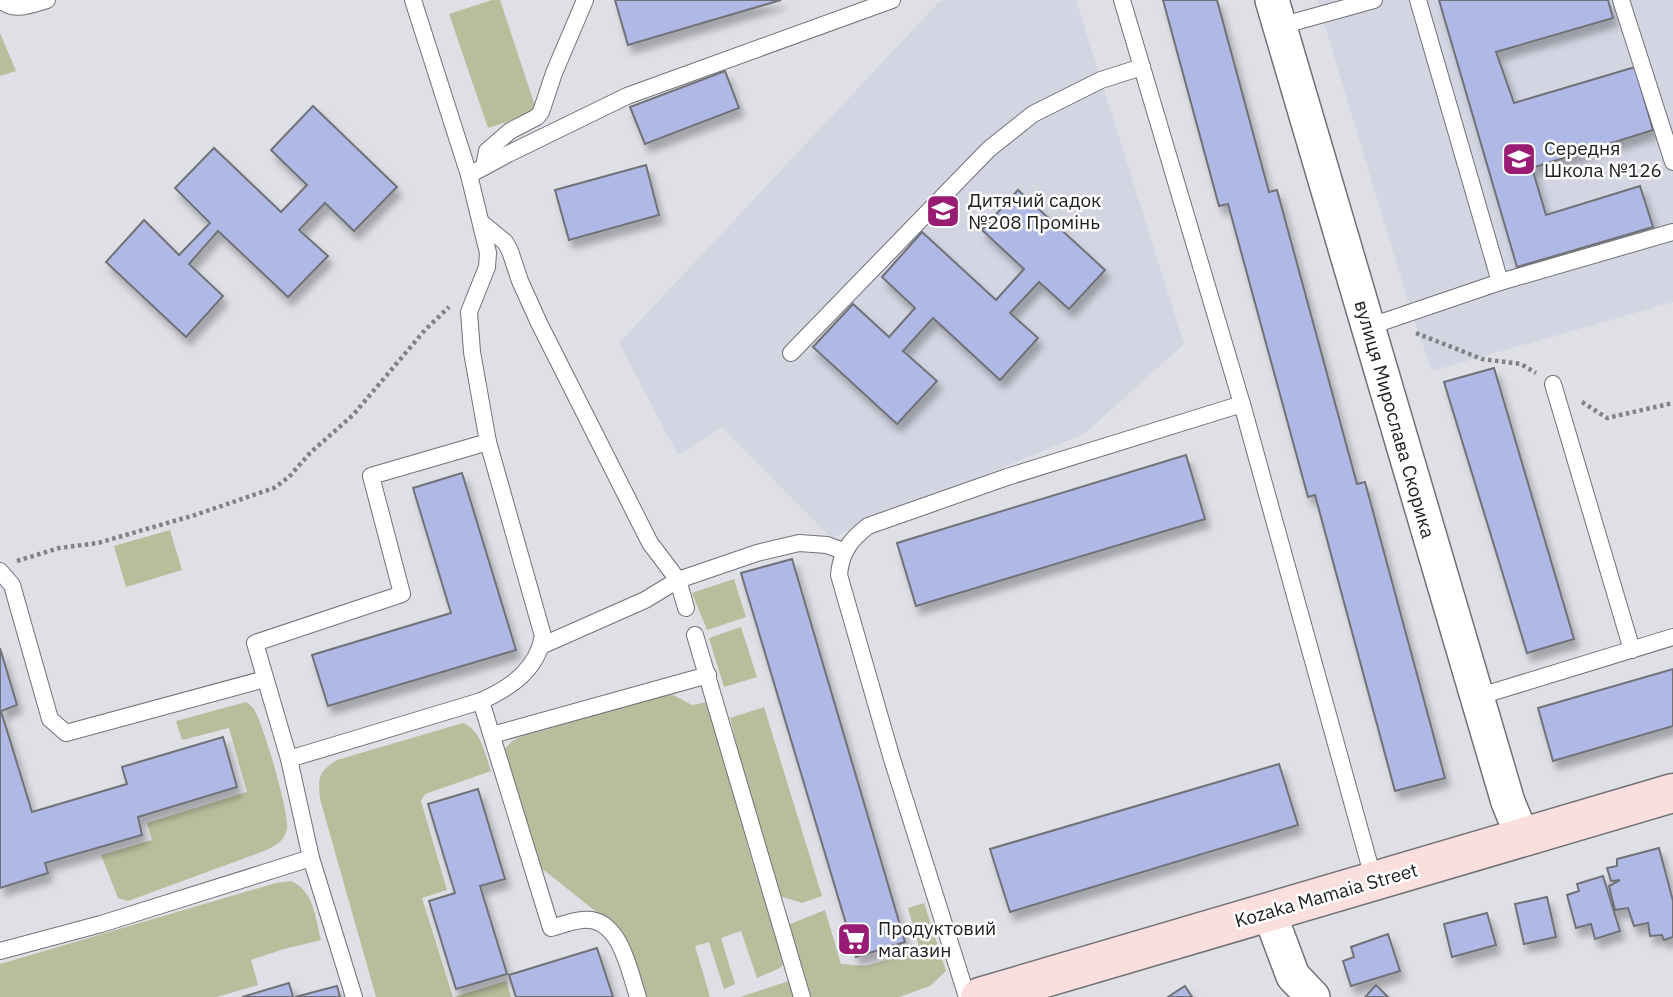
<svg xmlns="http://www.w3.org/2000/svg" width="1673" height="997" font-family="'IBM Plex Sans',sans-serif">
  <defs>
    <filter id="shadow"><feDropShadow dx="4.5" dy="8" stdDeviation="3.5" flood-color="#0004"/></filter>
  </defs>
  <rect width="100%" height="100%" fill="#dfe0e6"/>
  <!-- built -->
  <g fill="#d3d5e3">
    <polygon points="947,0 1076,0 1184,344 1084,434 831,538 722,427 678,455 619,343 939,2"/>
    <polygon points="1317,0 1673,0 1673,302 1432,371 1411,311"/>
  </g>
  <!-- green -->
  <g fill="#b6be9b">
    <polygon points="492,0 500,0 537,112 488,128 449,14"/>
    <polygon points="0,33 16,71 0,76"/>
    <polygon points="170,530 182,570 126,587 114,546"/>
    <polygon points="734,579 746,617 707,630 692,593"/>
    <polygon points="741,627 757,677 724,687 709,638"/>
    <polygon points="671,694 692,705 708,702 751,857 785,962 780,968 757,978 741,931 721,938 735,984 724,989 709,942 695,946 710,997 647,997 624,934 540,867 505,749 512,741 520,737"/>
    <path d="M246,702C249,704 252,706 254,709C263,723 290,815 287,829C284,842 275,846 264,851L128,901L118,898L101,855L152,840L147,823L247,792L229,728L182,740L176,721Z"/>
    <polygon points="764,707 822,896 802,903 777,895 754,817 730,718"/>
    <path d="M463,723C481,730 485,754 491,771L425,794L421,801L447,890L422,898L453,997H376L320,799C318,778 318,772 337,760Z"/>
    <path d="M291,881C314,891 315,917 321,940L284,949L251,960L258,985L217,997H0V964L276,883Z"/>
    <polygon points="924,903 946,971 930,986 899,997 810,997 788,925 825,910 841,964 865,966 920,950 908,908"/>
    <polygon points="792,980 797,997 740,997"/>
    <polygon points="506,981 511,997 454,997"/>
  </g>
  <!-- building -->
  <g fill="#b0b8e5" stroke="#717277" stroke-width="2" filter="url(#shadow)">
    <polygon points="615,0 781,0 628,45"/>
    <polygon points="1163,0 1217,0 1269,192 1277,190 1357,484 1365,482 1445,778 1395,791 1315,495 1308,497 1228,204 1219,206"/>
    <polygon points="1439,0 1608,0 1613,18 1496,52 1514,103 1635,67 1653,130 1532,168 1546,215 1640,186 1653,227 1517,267"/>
    <polygon points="725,71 739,108 645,144 630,107"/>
    <polygon points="313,106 397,187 354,231 325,203 299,230 328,256 288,297 218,231 189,264 223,296 186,337 106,262 144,220 179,255 210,223 175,188 214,148 281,212 307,185 271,150"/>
    <polygon points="646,165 659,215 569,240 555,190"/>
    <polygon points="1018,190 1105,270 1069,309 1039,282 1010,313 1038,338 1000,380 933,318 903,351 937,381 897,424 813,347 853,304 889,337 915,308 882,277 922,232 996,300 1024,269 982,230"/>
    <polygon points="1494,368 1574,639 1527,653 1444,382"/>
    <polygon points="1186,455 1205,519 916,606 897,543"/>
    <polygon points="462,473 516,650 328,706 312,655 451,613 413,488"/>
    <polygon points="792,559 905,942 856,957 741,573"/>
    <polygon points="0,648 17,705 1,711 32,812 127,784 122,767 223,737 237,787 138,817 142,835 45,863 48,873 0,888"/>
    <polygon points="1673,669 1673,726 1553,761 1538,708"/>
    <polygon points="1279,764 1298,825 1010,912 990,849"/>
    <polygon points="478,789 505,879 480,886 507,974 456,989 429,901 455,893 428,804"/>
    <polygon points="1659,848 1673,901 1673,937 1664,940 1662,935 1650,936 1648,923 1634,926 1628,908 1615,910 1609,886 1620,880 1611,881 1607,868 1617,866 1617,859"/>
    <polygon points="1603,876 1620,931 1595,939 1591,924 1576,928 1567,895 1579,891 1577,884"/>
    <polygon points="1547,897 1556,937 1524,944 1515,904"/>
    <polygon points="1487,913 1496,945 1452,957 1444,924"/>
    <polygon points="1388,934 1400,971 1351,986 1343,961 1354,957 1351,947"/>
    <polygon points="597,948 613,997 516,997 509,975"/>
    <polygon points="289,983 293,997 242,997"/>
    <polygon points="1376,985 1388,997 1365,997"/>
    <polygon points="337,986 340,997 295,997"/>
    <polygon points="1185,986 1192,997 1168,997"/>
  </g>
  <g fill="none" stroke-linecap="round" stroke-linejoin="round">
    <!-- lane casing -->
    <g stroke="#707177" stroke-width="18">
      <g id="lane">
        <path d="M1,0C14,13 33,4 47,0"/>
        <polyline points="413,0 469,175 488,253 487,267 469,312 472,352 488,442"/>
        <polyline points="1621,0 1673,162"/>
        <polyline points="1280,26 1374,0"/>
        <polyline points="484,167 487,151 510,131 537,117 541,112 554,73 585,0"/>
        <polyline points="469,175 508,154 627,96 892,0"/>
        <polyline points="483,224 505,242 510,251 520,281 539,323 650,543 678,580 686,608"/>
        <polyline points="1500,282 1673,232"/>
        <polyline points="1368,327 1500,282 1418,0"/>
        <polyline points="791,353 989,149 1033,114 1101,80 1142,67"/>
        <polyline points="1553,384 1632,650"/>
        <polyline points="1242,404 1374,881"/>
        <polyline points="0,571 12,585 50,719 66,733 265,679"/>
        <polyline points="695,635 802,997"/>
        <polyline points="541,646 645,600 678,580 757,553 799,543 827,545 843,551"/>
        <polyline points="1477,697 1673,637"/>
        <polyline points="492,735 708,675"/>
        <polyline points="289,759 481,701"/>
        <polyline points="0,951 101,924 311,858"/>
        <path d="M354,997L311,858L289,759L255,643L402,594L371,476L488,442L543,636C537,670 510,688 481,701L551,928C561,925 572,921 582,920C620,915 629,971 638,997"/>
        <path d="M967,997L892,759L839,575C841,552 850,540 868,526L1007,477L1242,404L1122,0"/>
      </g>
    </g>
    <!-- street casing -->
    <g stroke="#707177" stroke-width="36">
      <g id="street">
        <polyline points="1272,0 1508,802 1522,836"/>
        <polyline points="1269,912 1293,976 1313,997"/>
      </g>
    </g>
    <!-- secondary casing -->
    <g stroke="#707177" stroke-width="41">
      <polyline id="secondary" points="980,997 1673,793"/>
    </g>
    <!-- path -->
    <g stroke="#818286" stroke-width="4.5" stroke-dasharray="3.5 3.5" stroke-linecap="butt">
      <polyline points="1416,333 1482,359 1521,364 1536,373"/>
      <polyline points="1582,402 1607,418 1673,403"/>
      <polyline points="17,561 59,548 98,543 195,515 274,488 289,477 310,453 353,415 425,330 449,307"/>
    </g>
    <!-- lane -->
    <use href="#lane" stroke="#fff" stroke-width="16"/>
    <!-- street -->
    <use href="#street" stroke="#fff" stroke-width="33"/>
    <!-- secondary -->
    <use href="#secondary" stroke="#fbdfdd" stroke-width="38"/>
  </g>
  <!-- icons -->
  <defs>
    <g id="school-square" transform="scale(1.75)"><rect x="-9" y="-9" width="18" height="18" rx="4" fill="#981b74" stroke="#fff"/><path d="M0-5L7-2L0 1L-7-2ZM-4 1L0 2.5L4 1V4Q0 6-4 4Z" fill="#fff"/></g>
    <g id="supermarket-square" transform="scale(1.75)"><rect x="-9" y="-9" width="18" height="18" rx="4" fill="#981b74" stroke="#fff"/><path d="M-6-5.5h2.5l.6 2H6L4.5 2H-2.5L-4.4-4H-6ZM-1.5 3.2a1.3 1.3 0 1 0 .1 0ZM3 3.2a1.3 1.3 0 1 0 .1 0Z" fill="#fff"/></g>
  </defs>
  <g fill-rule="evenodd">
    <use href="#school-square" x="1519" y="159"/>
    <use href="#school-square" x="943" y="211"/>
    <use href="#supermarket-square" x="854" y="939"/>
  </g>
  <g text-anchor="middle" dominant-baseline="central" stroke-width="5" stroke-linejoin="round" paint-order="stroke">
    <!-- poi labels -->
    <g font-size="19" fill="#212123" stroke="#fff" text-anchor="start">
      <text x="1544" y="148">Середня<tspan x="1544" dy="22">Школа №126</tspan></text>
      <text x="968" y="200">Дитячий садок<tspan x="968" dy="22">№208 Промінь</tspan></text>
      <text x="878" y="928">Продуктовий<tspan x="878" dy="22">магазин</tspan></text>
    </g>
    <!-- street labels -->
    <g font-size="19" fill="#212123" stroke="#fff">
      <text transform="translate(1395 419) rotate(74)">вулиця Мирослава Скорика</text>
      <text transform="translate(1326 895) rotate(-16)">Kozaka Mamaia Street</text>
    </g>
  </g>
</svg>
